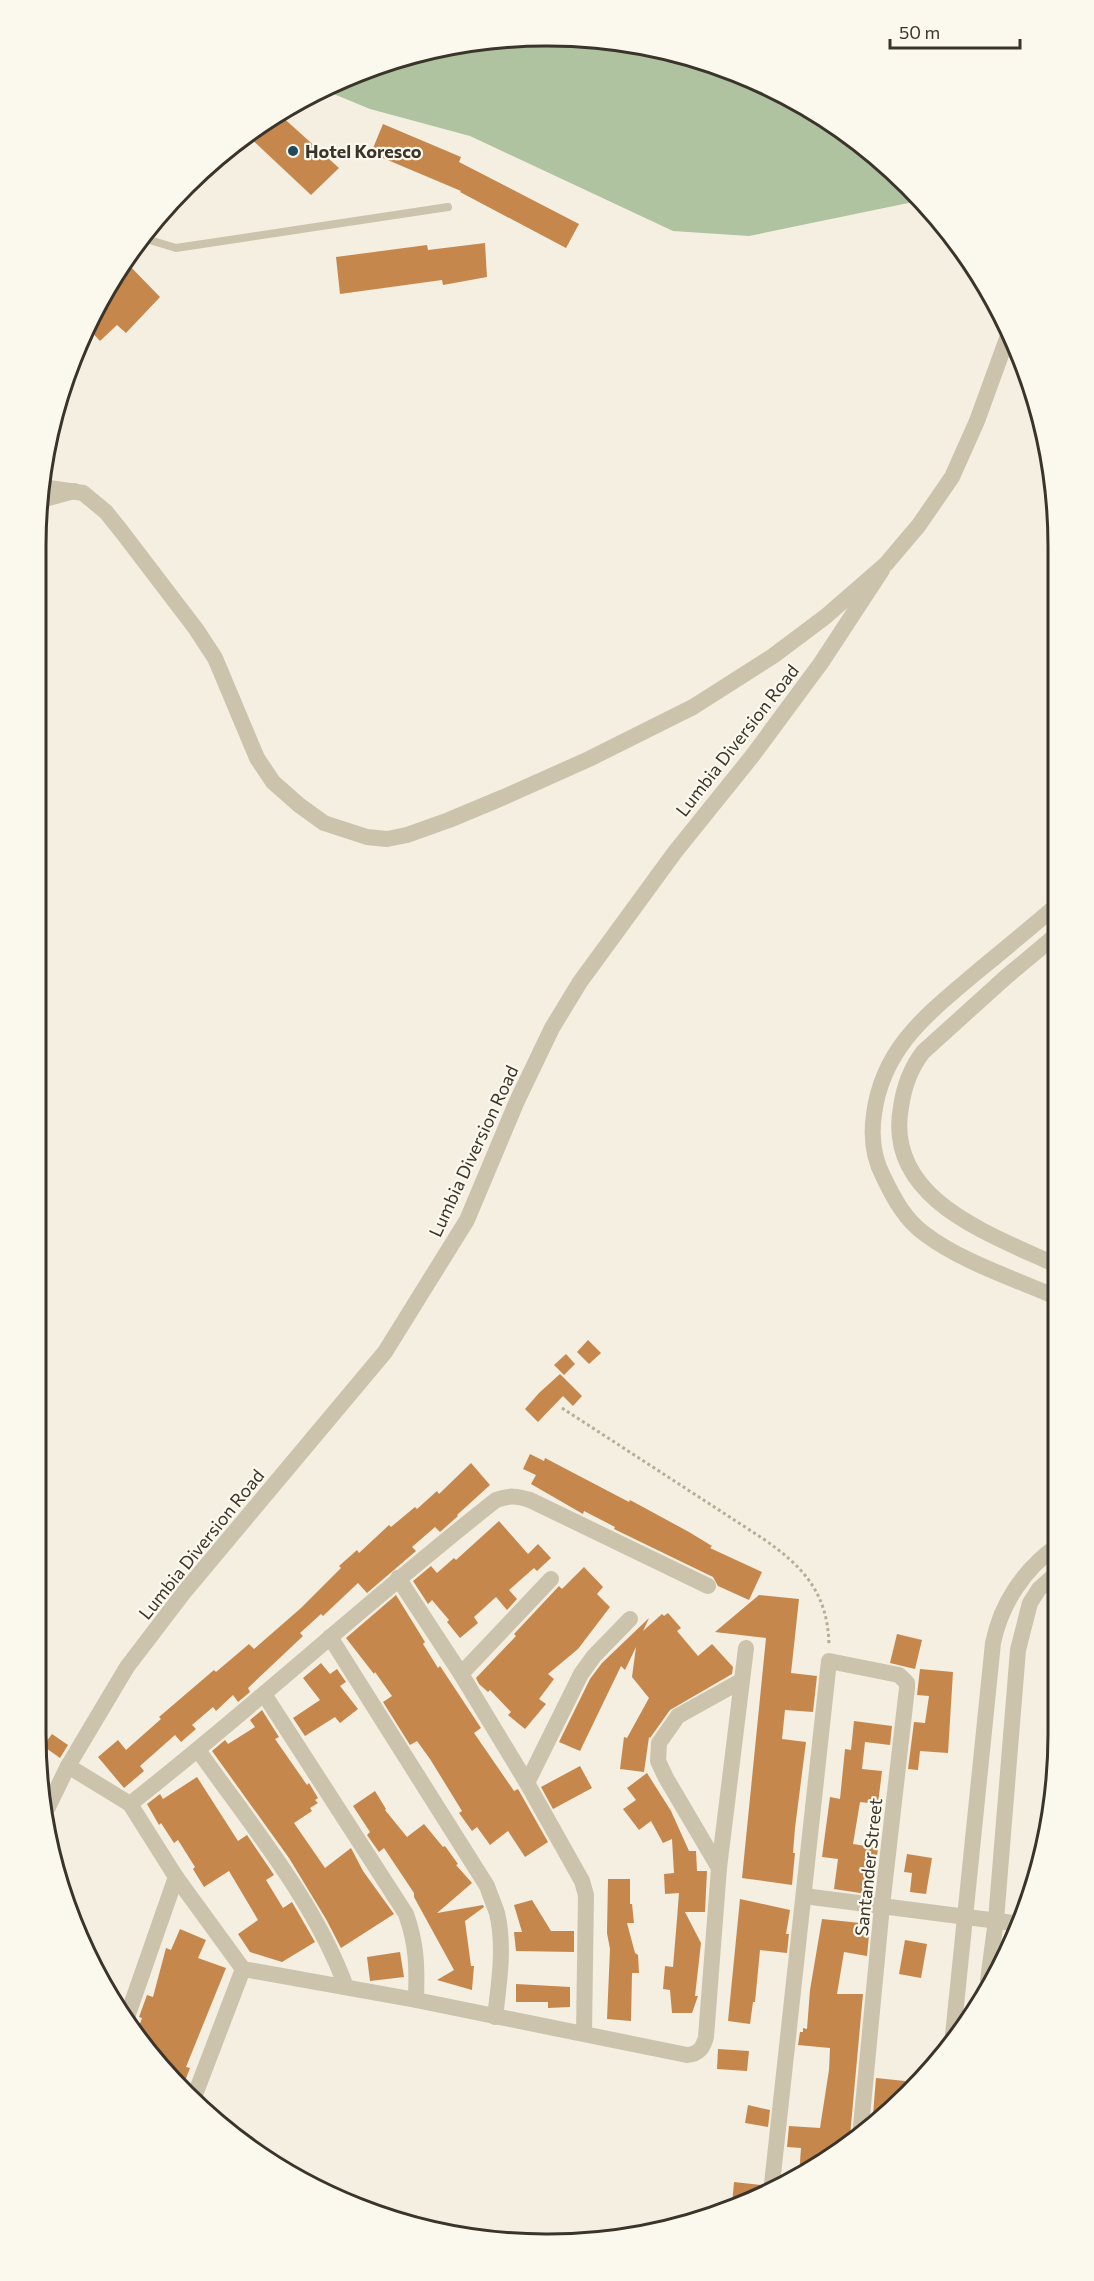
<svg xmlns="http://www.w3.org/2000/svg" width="1094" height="2281" font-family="Commissioner,sans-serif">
  <rect width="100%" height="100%" fill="#f4efe1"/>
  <!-- green -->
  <polygon fill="#afc3a0" points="547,36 647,46 743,75 858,142 918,201 749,236 673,231 470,136 370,109 324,90 352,75 448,46"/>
  <!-- building -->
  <g fill="#c6874c">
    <polygon points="279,114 339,168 311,195 247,135 263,122"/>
    <polygon points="383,124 461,157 459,162 579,224 566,248 460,192 461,191 371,153"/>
    <polygon points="485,243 487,277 443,285 442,280 340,294 336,257 427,245 428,250"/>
    <polygon points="124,260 160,297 126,333 117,325 100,341 88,328"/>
    <polygon points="588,1340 601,1353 589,1364 577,1352"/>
    <polygon points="566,1354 575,1364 564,1375 554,1365"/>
    <polygon points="560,1374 582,1396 573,1406 563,1396 538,1422 525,1409 539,1393"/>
    <polygon points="530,1454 544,1461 545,1458 629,1502 630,1500 689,1532 712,1546 710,1548 762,1572 749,1600 718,1586 713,1577 614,1529 615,1527 584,1511 583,1514 531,1484 536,1475 523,1469"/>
    <polygon points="471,1463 490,1485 457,1515 458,1516 440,1532 435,1527 412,1547 416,1551 367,1593 358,1583 323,1616 321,1614 300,1633 303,1636 248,1688 250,1692 238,1702 233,1695 216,1711 213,1707 192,1725 196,1729 181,1742 175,1735 140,1766 144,1771 124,1788 98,1757 118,1740 126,1750 161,1719 159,1717 214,1670 216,1672 249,1644 254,1649 301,1608 341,1568 339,1566 357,1550 359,1553 389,1525 391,1527 415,1507 417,1509 437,1491 439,1494"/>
    <polygon points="499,1521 528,1554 538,1544 551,1558 537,1571 534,1568 509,1590 517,1599 507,1610 496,1597 474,1617 478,1623 460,1638 447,1622 449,1620 432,1600 428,1604 413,1581 431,1566 437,1573 454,1558 456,1560"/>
    <polygon points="584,1567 603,1587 597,1594 610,1607 578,1649 548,1674 554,1679 539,1699 546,1704 525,1729 508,1715 511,1712 490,1690 488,1692 479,1684 476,1678 516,1636 514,1634 559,1586 562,1589"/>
    <polygon points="396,1595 425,1642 423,1644 438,1668 440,1666 481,1728 474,1733 514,1791 518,1789 548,1842 525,1857 508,1831 490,1845 477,1827 472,1831 459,1813 462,1811 430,1759 417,1741 410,1745 383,1702 392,1696 375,1672 374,1674 346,1638"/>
    <polygon points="759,1595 799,1599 791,1673 817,1676 813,1712 785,1710 782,1739 806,1742 795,1828 793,1853 795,1853 792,1885 742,1878 766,1638 715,1632"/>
    <polygon points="668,1613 681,1628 677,1631 698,1656 712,1644 733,1667 732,1674 670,1710 650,1738 649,1737 644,1772 620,1769 624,1737 627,1738 649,1698 632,1677 636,1647 625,1670 621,1666 580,1751 559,1742 590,1679 602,1663 649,1618 643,1631 662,1614 664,1616"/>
    <polygon points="897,1634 922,1640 915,1669 890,1663"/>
    <polygon points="321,1663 330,1674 337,1669 346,1682 340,1686 358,1709 340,1723 335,1717 305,1736 293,1718 320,1700 303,1678"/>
    <polygon points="920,1669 953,1672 948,1753 920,1751 918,1770 908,1769 914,1722 925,1723 929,1696 917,1695"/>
    <polygon points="262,1710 279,1737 275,1739 307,1785 309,1783 318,1798 315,1800 318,1803 310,1808 312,1811 294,1823 325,1868 351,1848 363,1871 394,1914 341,1948 326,1919 289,1858 212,1751 225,1740 228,1744 255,1727 250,1720"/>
    <polygon points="854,1721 892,1726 890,1745 865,1742 862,1769 882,1771 878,1804 860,1802 853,1844 878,1848 876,1866 872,1865 867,1894 834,1889 838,1859 822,1857 830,1797 840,1799 845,1749 851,1750"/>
    <polygon points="52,1734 68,1745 60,1758 43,1746"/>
    <polygon points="580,1766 592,1788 553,1809 541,1787"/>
    <polygon points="647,1773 671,1811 689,1851 696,1851 697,1871 707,1871 705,1912 685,1912 701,1943 695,1996 698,1996 692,2013 672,2013 670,1990 663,1989 665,1966 673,1967 677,1919 679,1893 665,1894 664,1874 674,1873 672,1839 663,1843 651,1821 639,1830 623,1809 636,1800 627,1788"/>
    <polygon points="197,1777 238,1841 247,1835 251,1841 274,1875 266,1880 283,1908 292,1902 315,1942 282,1962 250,1952 238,1934 258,1920 229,1871 204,1887 193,1869 195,1867 178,1840 174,1843 161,1823 159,1825 147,1804 160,1794 163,1799"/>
    <polygon points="375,1791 386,1809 385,1810 407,1837 424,1824 443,1847 445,1846 458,1864 456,1865 472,1883 437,1913 483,1905 484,1907 465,1921 471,1966 474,1966 472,1990 437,1980 454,1970 414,1897 414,1893 384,1848 379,1852 367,1835 370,1832 353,1806"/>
    <polygon points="907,1854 932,1858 926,1894 910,1892 912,1873 904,1872"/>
    <polygon points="608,1879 630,1879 630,1904 632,1904 634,1923 627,1923 635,1953 638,1955 639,1973 632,1973 631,2021 607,2019 610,1949 607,1933"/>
    <polygon points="740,1899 790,1910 786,1934 789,1934 787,1953 760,1950 755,2002 753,2002 750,2024 728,2021"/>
    <polygon points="532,1900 551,1931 574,1931 574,1952 516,1951 514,1932 522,1932 514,1905"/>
    <polygon points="822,1919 870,1924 867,1956 844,1952 837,1994 863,1994 850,2136 852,2143 799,2176 801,2148 787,2147 789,2126 820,2128 829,2070 830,2048 798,2045 800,2032 803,2032 803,2028 807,2029 810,1990"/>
    <polygon points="180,1929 206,1940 198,1958 226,1968 186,2067 190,2068 182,2089 142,2045 136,2035 142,2018 139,2017 147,1995 153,1997 166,1948 171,1950"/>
    <polygon points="905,1940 927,1944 921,1978 899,1974"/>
    <polygon points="400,1952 404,1977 370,1981 367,1957"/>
    <polygon points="516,1984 570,1987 570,2007 548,2008 548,2002 516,2002"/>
    <polygon points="718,2049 749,2051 747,2071 717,2069"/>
    <polygon points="876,2078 905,2081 903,2097 872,2127"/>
    <polygon points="748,2105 770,2110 768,2127 745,2123"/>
    <polygon points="734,2182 761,2185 761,2196 732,2205"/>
  </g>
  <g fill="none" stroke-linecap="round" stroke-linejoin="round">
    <!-- path -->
    <path stroke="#b8ad96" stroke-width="3" stroke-dasharray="3 3" stroke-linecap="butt" d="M562,1408L762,1538C803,1566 828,1593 829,1645"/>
    <!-- service -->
    <polyline stroke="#ccc3ac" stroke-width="8" points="143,238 176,248 448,207"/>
    <!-- minor -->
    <g stroke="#ccc3ac" stroke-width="16">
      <polyline points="41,500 74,491"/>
      <polyline points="398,1578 461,1674 527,1783 582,1881 586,1895 584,2033"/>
      <path d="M330,1637L487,1886C490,1895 494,1904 497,1913C505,1946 499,1983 495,2017"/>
      <polyline points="461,1674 551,1579"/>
      <path d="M264,1694L406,1914C417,1945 417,1967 416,2000"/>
      <path d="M198,1750C250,1824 315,1901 346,1987"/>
      <path d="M68,1766L130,1804C255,1706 371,1598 496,1500C509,1495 517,1496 530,1500L708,1586"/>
      <polyline points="527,1783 581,1674 594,1656 630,1619"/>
      <path d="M130,1804L176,1877L243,1969L416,2000L687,2055C699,2054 703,2048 706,2037L719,1868L746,1648"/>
      <polyline points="48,1807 68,1766 127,1667 185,1591 385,1352 467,1220 517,1101 552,1028 580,982 675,852 753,755 821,663 882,570"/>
      <polyline points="719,1868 666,1778 658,1761 659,1743 678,1716 741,1681"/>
      <polyline points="804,1896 1021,1924"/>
      <polyline points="127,2017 176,1877"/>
      <polyline points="193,2100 243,1969"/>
      <polyline points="771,2193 829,1661 899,1675 907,1683 907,1688 882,1906 860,2137"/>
    </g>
    <!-- tertiary -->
    <g stroke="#ccc3ac" stroke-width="16">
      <polyline points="42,487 83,493 106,512 122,532 196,629 215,658 257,758 273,782 299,805 324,823 367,837 387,839 407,835 449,820 504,797 589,759 693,707 773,656 825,617 886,564 919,525 952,477 977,421 1009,333"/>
      <path d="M1055,907C1030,928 1004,950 978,971C929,1013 883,1046 874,1114C871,1135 873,1157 883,1176C893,1197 905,1220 925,1234C960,1261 1015,1279 1056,1297"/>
      <path d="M1055,936L1006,977L923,1052C910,1069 904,1086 901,1107C884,1199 990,1234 1056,1265"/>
      <polyline points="988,1980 996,1920 1018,1650 1030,1603 1039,1589 1057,1573"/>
      <path d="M953,2035L993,1643C1001,1604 1024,1569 1057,1546"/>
    </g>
  </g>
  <!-- markers -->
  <circle fill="#204a5d" stroke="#fbf8ee" stroke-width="2" cx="293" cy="151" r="6"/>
  <g text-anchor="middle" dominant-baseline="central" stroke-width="4.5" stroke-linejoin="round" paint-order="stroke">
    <!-- poi labels -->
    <g font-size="18" font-weight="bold" fill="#3b342b" stroke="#fbf8ee" text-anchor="start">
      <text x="305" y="151">Hotel Koresco</text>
    </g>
    <!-- street labels -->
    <g font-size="18" fill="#3b342b" stroke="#fbf8ee">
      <text transform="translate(737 740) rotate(-52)">Lumbia Diversion Road</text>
      <text transform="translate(473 1151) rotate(-65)">Lumbia Diversion Road</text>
      <text transform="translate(201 1544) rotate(-51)">Lumbia Diversion Road</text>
      <text transform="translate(868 1867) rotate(-84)">Santander Street</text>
    </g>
  </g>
  <!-- crop -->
  <path d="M0 0H1094V2281H0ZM546 46H548A500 500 0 0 1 1048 546V1734A500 500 0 0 1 548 2234H546A500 500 0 0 1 46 1734V546A500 500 0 0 1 546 46Z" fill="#fbf8ee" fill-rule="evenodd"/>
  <path fill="none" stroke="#3b342b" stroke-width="3" d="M546 46H548A500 500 0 0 1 1048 546V1734A500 500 0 0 1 548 2234H546A500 500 0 0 1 46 1734V546A500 500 0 0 1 546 46Z"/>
  <!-- scale -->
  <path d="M890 39v9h130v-9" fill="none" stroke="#3b342b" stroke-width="3"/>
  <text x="899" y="39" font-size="18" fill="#3b342b" stroke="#fbf8ee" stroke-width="4.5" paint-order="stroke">50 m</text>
</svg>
